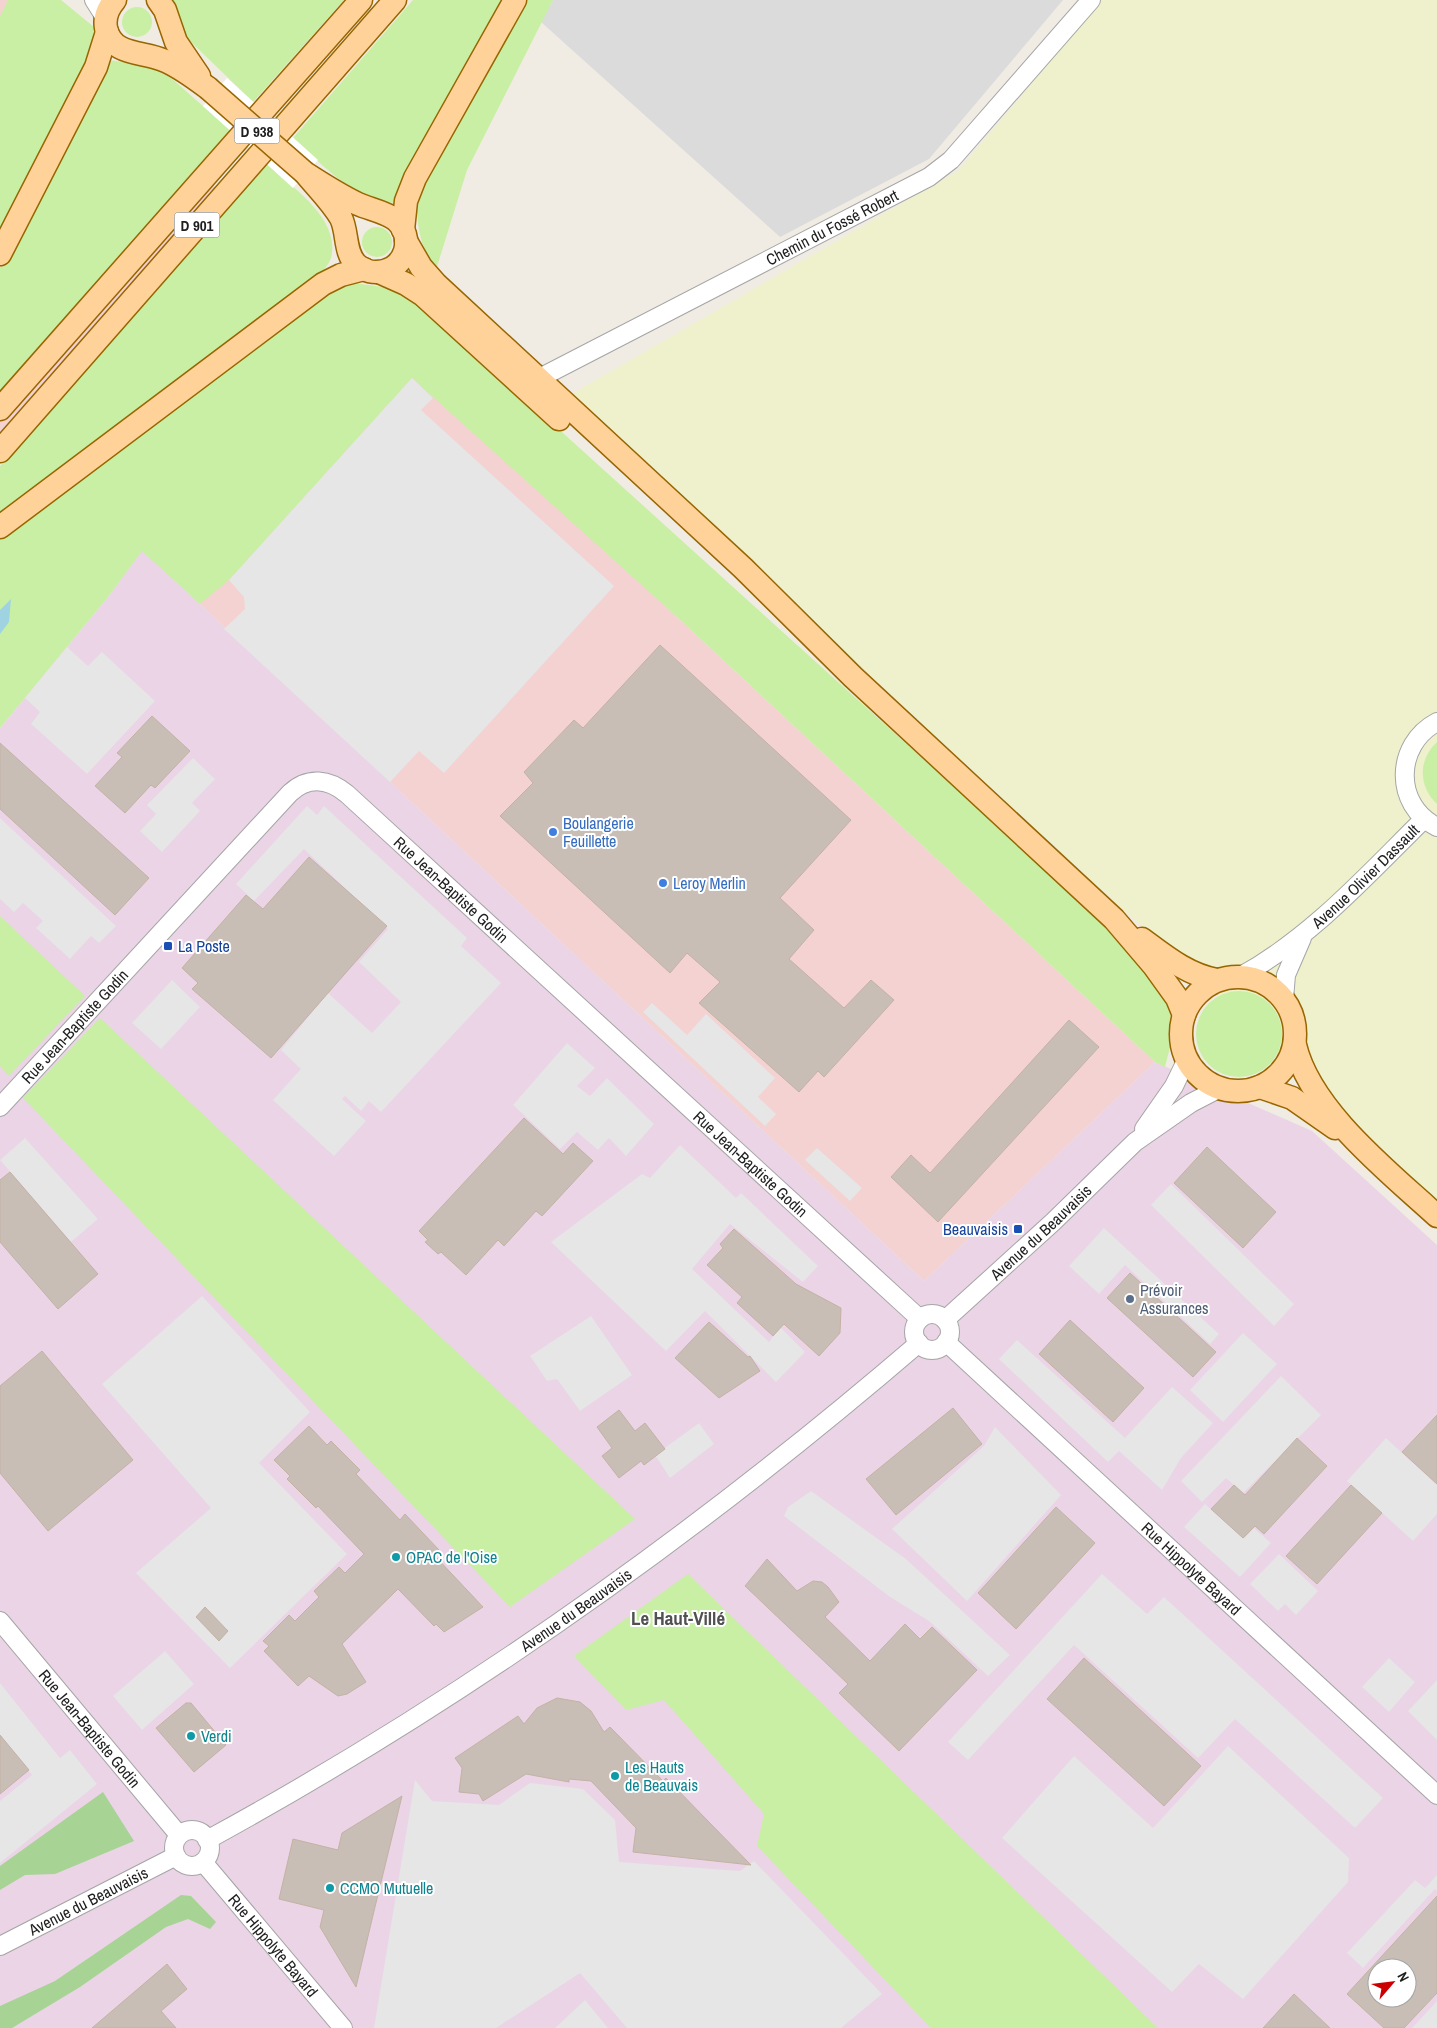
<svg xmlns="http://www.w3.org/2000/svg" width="1437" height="2028" font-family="'Archivo Narrow',sans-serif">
  <rect width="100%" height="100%" fill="#f0ece3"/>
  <!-- residential -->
  <polygon fill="#dcdbdb" points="553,0 1063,0 929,159 780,237 541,22"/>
  <!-- commercial -->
  <polygon fill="#f3d2d1" points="0,0 14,0 1155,1062 924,1281 142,550 0,439"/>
  <!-- industrial -->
  <path fill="#ead4e6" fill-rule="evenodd" d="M142,550L924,1281L1155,1062L1312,1131L1437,1245V2028H0V728L108,597ZM1377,1968H1407V1998H1377Z"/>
  <!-- farmland -->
  <polygon fill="#eef1cc" points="1102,0 1437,0 1437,1200 568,396 958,171"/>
  <!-- grass -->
  <g fill="#c9efa4">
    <polygon points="8,0 61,0 94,27 90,58 0,237 0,16"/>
    <polygon points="171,0 344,0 253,102 188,39"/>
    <path d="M413,0H506L398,203C357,204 322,164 293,138Z"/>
    <path d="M528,0H553L467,170L436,270C419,243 418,230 416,198Z"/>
    <circle cx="137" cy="22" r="15"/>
    <polygon points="109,60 144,65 170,77 231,131 0,395 0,268"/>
    <path d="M267,164C293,188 341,219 331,258C329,265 320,274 315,280L0,518V466Z"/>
    <circle cx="377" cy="242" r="15"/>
    <polygon points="354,283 405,290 1122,939 1171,1005 1170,1047 1165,1067 1155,1062 677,617 412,378 229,580 200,604 142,551 108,597 0,728 0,536 325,289"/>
    <path d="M1437,742V804C1418,786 1418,760 1437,742Z"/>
    <polygon points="0,916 85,996 9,1076 0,1066"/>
    <circle cx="1239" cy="1034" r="43"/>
    <polygon points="100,1018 635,1519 510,1607 23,1098"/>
    <polygon points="688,1574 1158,2028 931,2028 757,1846 764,1814 664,1700 626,1710 574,1656"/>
  </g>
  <!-- forest -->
  <g fill="#a7d394">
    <polygon points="103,1792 134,1841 55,1874 25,1875 0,1890 0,1866"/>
    <polygon points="181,1895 191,1896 216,1922 210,1929 188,1919 166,1927 80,1987 12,2028 0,2028 0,2006 55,1981"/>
  </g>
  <!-- parking -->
  <g fill="#e6e6e6">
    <polygon points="412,378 433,398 421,410 614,586 444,773 419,751 390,782 224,629 245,609 244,597 229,580"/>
    <polygon points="67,647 88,666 102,652 155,701 87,774 31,724 40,712 25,698"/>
    <polygon points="193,758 215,779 192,803 200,811 162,852 140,831 156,814 147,805"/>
    <polygon points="307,806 317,815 324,806 467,938 461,946 501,983 381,1112 369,1101 361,1111 345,1096 342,1099 366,1121 334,1156 273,1100 301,1069 281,1050 328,993 372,1033 401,1002 359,962 388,929 304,849 254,901 236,884"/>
    <polygon points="0,818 116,926 99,943 91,936 70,959 36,928 43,921 23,903 14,912 0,899"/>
    <polygon points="172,980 200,1007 161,1049 132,1023"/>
    <polygon points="652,1003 687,1035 706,1014 775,1078 758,1097 776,1114 765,1126 643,1012"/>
    <polygon points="567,1043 595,1068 577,1086 590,1096 607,1078 654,1124 626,1156 609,1138 598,1150 577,1132 560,1149 513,1105"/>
    <polygon points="25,1138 98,1219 71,1242 0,1160"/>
    <polygon points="680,1145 736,1198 741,1193 818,1266 803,1282 730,1224 692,1269 769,1342 780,1327 805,1352 776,1382 705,1311 666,1351 551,1242 642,1174 650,1178"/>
    <polygon points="817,1148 862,1188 850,1201 805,1160"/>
    <polygon points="1171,1184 1294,1304 1274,1326 1151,1205"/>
    <polygon points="1104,1228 1219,1334 1210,1344 1125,1265 1099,1294 1069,1266"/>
    <polygon points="202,1296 310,1412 259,1463 347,1554 230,1668 136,1573 211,1508 102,1384"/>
    <polygon points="591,1316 632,1375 580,1411 557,1379 547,1381 530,1356"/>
    <polygon points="1243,1333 1277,1364 1223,1422 1190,1390"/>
    <polygon points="1017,1340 1125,1438 1172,1387 1213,1423 1181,1458 1162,1490 1119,1451 1108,1462 999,1359"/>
    <polygon points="1281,1376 1321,1415 1243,1493 1226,1478 1202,1502 1181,1481"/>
    <polygon points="699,1423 714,1444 670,1478 655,1455"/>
    <polygon points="995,1427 1061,1495 967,1601 892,1529 984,1446"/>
    <polygon points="1386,1438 1437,1485 1437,1514 1413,1541 1347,1481"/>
    <polygon points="811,1491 906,1559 1010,1655 988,1676 929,1621 890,1597 784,1516 788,1507"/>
    <polygon points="1205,1504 1244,1539 1254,1528 1271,1543 1240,1577 1184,1527"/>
    <polygon points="1279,1554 1318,1591 1296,1615 1285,1604 1278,1611 1250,1584"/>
    <polygon points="1102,1574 1147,1614 1164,1597 1383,1798 1355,1828 1235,1719 1198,1758 1074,1645 968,1760 948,1742"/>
    <polygon points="165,1651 194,1684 142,1730 113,1696"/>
    <polygon points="1389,1658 1415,1682 1389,1712 1362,1687"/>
    <polygon points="1437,1680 1437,1740 1408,1711"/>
    <polygon points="0,1683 60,1758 70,1750 97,1784 0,1863 0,1801 32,1775 0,1735"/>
    <polygon points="1228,1746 1349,1858 1348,1882 1243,1999 1199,1964 1172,1992 1002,1838 1074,1756 1153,1828"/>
    <polygon points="415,1780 432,1801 499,1805 530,1783 583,1789 615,1820 619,1862 740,1871 754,1861 882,1994 841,2028 627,2028 580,1973 496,2028 374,2028"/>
    <polygon points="1437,1875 1437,1891 1435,1889 1363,1968 1347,1953 1415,1880 1425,1888"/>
    <polygon points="585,2000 608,2028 555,2028"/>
    <polygon points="1437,2001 1437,2028 1412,2028"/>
  </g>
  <!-- water -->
  <polygon fill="#9fd3e2" points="11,599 9,622 0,634 0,610"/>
  <!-- pier -->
  <polygon fill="#fff" points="227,78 318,160 293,188 203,106"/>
  <!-- building -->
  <g fill="#c8beb6" stroke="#c3b2a4" fill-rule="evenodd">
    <polygon points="660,645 851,820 780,898 814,930 789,959 844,1008 871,980 894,1000 824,1077 818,1071 799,1092 699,1003 720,982 687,953 670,973 500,816 533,783 524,772 574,720 583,728"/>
    <polygon points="152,716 190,751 155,788 151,785 125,813 95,786 122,757 117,753"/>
    <polygon points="0,743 149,878 115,915 0,809"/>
    <polygon points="309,857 387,926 271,1058 192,989 198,983 182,968 246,895 263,909"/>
    <polygon points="1069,1020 1099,1047 938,1222 891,1177 911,1155 930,1173"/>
    <polygon points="524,1118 563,1154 573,1143 593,1161 542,1216 536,1211 504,1246 498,1240 466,1275 441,1252 438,1254 425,1242 428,1240 419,1231"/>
    <polygon points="1207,1147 1276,1212 1243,1248 1174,1183"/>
    <polygon points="10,1172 98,1274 58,1309 0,1242 0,1180"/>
    <polygon points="734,1229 796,1284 841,1308 840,1333 819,1356 784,1324 773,1336 737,1303 742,1297 707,1265 723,1248 720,1244"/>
    <polygon points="1130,1273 1216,1352 1193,1377 1107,1298"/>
    <polygon points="1070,1320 1144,1388 1113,1422 1039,1354"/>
    <polygon points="709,1322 748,1357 750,1356 760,1371 719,1398 675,1358"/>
    <polygon points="42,1351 133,1460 48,1531 0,1473 0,1386"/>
    <polygon points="953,1408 982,1444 896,1515 866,1479"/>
    <polygon points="619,1410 635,1431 645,1423 665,1449 644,1465 641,1461 619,1478 602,1456 612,1448 597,1427"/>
    <polygon points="1437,1415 1437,1484 1402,1452"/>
    <polygon points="309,1426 327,1445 331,1441 360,1470 356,1474 400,1520 405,1514 439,1550 434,1555 483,1607 444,1632 436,1624 434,1626 398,1589 342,1644 366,1682 347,1694 338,1696 309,1676 298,1686 264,1651 269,1646 263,1641 289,1615 295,1621 319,1597 314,1591 339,1567 345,1573 364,1554 318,1506 316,1508 287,1479 290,1476 274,1460"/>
    <polygon points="1297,1438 1327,1466 1264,1534 1255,1526 1243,1538 1211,1509 1234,1485 1245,1495"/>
    <polygon points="1351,1485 1382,1513 1317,1584 1286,1556"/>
    <polygon points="1056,1507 1095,1543 1016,1629 978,1593"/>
    <polygon points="767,1559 797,1591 813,1581 822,1582 828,1587 839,1602 825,1617 870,1661 905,1624 920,1639 932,1627 977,1670 899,1751 839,1693 848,1684 745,1586"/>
    <polygon points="205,1607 228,1631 219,1641 196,1617"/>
    <polygon points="1084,1658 1201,1766 1164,1806 1047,1699"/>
    <polygon points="557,1698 580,1702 591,1711 604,1732 610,1727 663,1781 666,1778 751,1865 633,1852 636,1828 591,1781 569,1779 569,1782 526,1774 483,1801 479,1794 459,1792 462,1768 455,1758 518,1716 524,1724 537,1708"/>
    <polygon points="186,1703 191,1703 226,1745 194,1772 156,1728"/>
    <polygon points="0,1735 29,1770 0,1794"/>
    <polygon points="402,1796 374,1911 356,1987 320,1927 324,1910 279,1899 293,1839 338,1850 342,1833"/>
    <path d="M1437,1896V1993L1404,2028H1384L1347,1994ZM1377,1968H1407V1998H1377Z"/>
    <polygon points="167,1964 187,1989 161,2011 176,2028 92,2028"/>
    <polygon points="1294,1994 1330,2028 1263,2028"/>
  </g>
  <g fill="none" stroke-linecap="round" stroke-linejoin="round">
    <!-- minor casing -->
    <g stroke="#a5a5a5" stroke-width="20">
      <g id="minor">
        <polyline points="94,0 106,19"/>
        <path id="s1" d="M528,384L929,177L951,160L1091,0"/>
        <path d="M1437,722C1395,744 1393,805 1437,827"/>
        <path id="s2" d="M1241,976C1312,937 1367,875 1424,819"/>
        <polyline points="1284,999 1286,975 1302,938"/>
        <path id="s3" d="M0,1107L290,793C308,776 329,779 347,794L920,1319"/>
        <polyline points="1144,1129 1174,1086 1187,1059"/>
        <circle cx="932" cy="1332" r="18"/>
        <path id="s4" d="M945,1320L1053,1222L1135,1142L1191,1103L1220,1088"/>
        <path id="s5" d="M946,1342L1437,1795"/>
        <path id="s6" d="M0,1621L179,1835"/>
        <circle cx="192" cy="1848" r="18"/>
        <path id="s7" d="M207,1840C462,1701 699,1532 919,1343"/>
        <path id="s8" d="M203,1862L343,2028"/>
        <path id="s9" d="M0,1946L176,1856"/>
      </g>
    </g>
    <!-- major casing -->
    <g stroke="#986500" stroke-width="25">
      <g id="major">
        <path d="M115,0C108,8 104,17 106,28C112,56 142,51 163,60C179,66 194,78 208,88"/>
        <polyline points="158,0 165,10 176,42 199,76"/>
        <path d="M305,173C322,184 339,195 358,204C369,209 386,212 396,220C405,228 408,240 405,251C399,272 372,279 356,264C344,252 348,232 341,218C331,201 317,188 305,173Z"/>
        <polyline points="403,230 406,201 415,178 515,0"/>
        <polyline points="406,241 421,267 436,284 743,568 853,677 1114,919 1154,966 1177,998 1184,1015"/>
        <polyline points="0,254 96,67 107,32"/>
        <polyline points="379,272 406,284 423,295 559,419"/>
        <polyline points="0,409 361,0"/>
        <polyline points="0,451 395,0"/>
        <polyline points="0,527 323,284 341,275 364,269"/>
        <path d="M1142,939C1165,956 1188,975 1217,980"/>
        <circle cx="1238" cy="1034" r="57"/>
        <path d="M1295,1045C1310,1110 1389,1172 1437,1216"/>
        <polyline points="1260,1087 1292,1098 1335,1128"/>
      </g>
    </g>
    <!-- minor -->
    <use href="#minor" stroke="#fff" stroke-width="18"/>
    <!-- major -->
    <use href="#major" stroke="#ffd299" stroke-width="22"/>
    <!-- major-bridge casing -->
    <g stroke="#986500" stroke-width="25" stroke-linecap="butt">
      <polyline id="major-bridge" points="208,88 305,173"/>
    </g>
    <!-- major-bridge -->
    <use href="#major-bridge" stroke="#ffd299" stroke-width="22"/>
  </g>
  <!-- markers -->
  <g fill="#3f7fe0" stroke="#fff" stroke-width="2">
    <circle cx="553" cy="832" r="5"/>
    <circle cx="663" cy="883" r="5"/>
  </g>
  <g fill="#1a4fb4" stroke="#fff" stroke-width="2">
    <rect x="163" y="941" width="10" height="10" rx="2.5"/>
    <rect x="1013" y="1224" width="10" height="10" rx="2.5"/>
  </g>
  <circle fill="#5c6f8a" stroke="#fff" stroke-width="2" cx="1130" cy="1299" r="5"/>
  <g fill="#0f9aa8" stroke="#fff" stroke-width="2">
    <circle cx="396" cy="1557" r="5"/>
    <circle cx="191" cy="1736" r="5"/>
    <circle cx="615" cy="1776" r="5"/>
    <circle cx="330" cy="1888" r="5"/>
  </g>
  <g text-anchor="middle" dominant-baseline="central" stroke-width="4" stroke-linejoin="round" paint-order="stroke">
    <!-- shield labels -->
    <g fill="#fff" stroke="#626262" stroke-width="1">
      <rect x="234.5" y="118.5" width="45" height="25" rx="4"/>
      <rect x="174.5" y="212.5" width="45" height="25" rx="4"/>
    </g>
    <g font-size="15" font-weight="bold" fill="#1e1e1e">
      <text x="257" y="131">D 938</text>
      <text x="197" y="225">D 901</text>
    </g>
    <!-- street labels -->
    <g font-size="16" fill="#1e1e1e" stroke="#fff">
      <text stroke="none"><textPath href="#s1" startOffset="342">Chemin du Fossé Robert</textPath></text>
      <text stroke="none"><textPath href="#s2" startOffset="160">Avenue Olivier Dassault</textPath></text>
      <text stroke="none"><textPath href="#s3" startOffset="632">Rue Jean-Baptiste Godin</textPath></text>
      <text stroke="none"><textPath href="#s3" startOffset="110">Rue Jean-Baptiste Godin</textPath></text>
      <text stroke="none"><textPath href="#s3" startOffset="1038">Rue Jean-Baptiste Godin</textPath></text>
      <text stroke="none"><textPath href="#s4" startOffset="130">Avenue du Beauvaisis</textPath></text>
      <text stroke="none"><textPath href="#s5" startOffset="334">Rue Hippolyte Bayard</textPath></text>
      <text stroke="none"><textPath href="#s7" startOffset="435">Avenue du Beauvaisis</textPath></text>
      <text stroke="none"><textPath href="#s6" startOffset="140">Rue Jean-Baptiste Godin</textPath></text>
      <text stroke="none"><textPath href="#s9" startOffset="99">Avenue du Beauvaisis</textPath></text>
      <text stroke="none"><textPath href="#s8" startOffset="109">Rue Hippolyte Bayard</textPath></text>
    </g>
    <!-- shop labels -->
    <g font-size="16" fill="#366cbe" stroke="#fff" text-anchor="start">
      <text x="563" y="823">Boulangerie<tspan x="563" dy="18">Feuillette</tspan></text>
      <text x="673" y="883">Leroy Merlin</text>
    </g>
    <!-- transit labels -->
    <g font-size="16" fill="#164399" stroke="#fff" text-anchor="start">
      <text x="178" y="946">La Poste</text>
      <text x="1008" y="1229" text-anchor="end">Beauvaisis</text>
    </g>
    <!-- service labels -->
    <g font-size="16" fill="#4e5e75" stroke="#fff" text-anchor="start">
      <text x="1140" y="1290">Prévoir<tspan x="1140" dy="18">Assurances</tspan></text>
    </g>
    <!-- culture labels -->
    <g font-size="16" fill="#0d838f" stroke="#fff" text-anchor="start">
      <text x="406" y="1557">OPAC de l'Oise</text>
      <text x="201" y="1736">Verdi</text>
      <text x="625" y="1767">Les Hauts<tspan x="625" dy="18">de Beauvais</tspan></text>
      <text x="340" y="1888">CCMO Mutuelle</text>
    </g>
    <!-- quarter labels -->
    <g font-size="19" font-weight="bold" fill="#515151" stroke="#fff">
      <text x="678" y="1618">Le Haut-Villé</text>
    </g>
  </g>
  <!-- north arrow -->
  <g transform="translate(1392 1983) rotate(62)"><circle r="24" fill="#ffffff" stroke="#a5a5a5"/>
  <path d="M0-4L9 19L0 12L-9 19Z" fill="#cc0001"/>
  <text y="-8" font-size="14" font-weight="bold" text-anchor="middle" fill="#1e1e1e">N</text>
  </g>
</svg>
